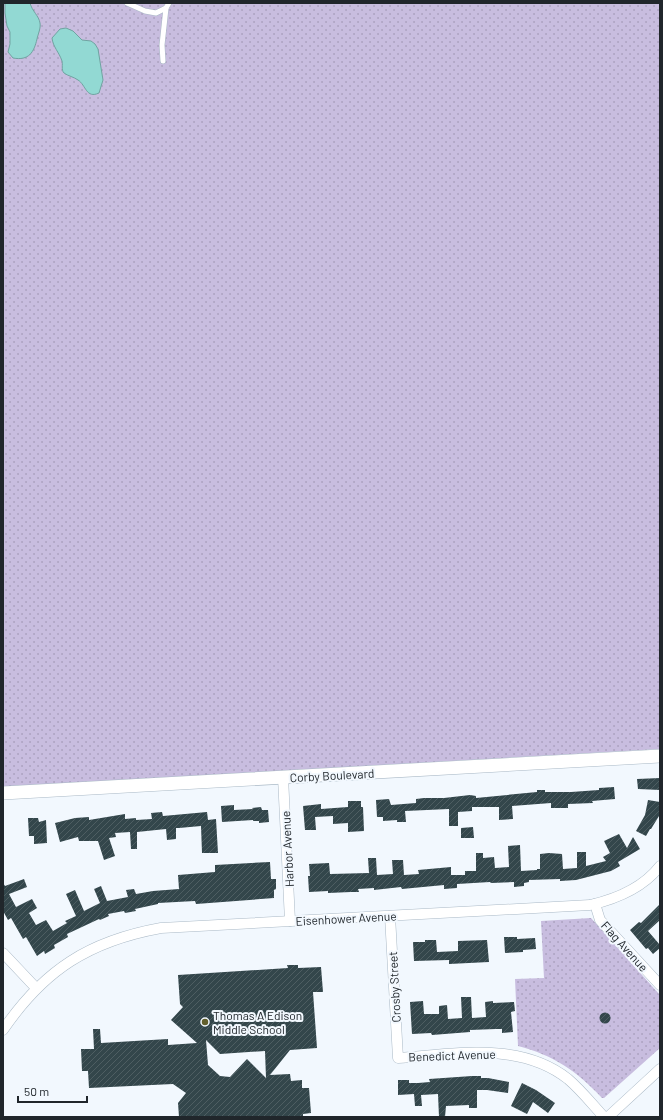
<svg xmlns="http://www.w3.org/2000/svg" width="663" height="1120" font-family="Barlow,sans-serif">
  <defs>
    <pattern id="grass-dots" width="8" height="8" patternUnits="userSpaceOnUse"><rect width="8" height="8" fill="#c8bddf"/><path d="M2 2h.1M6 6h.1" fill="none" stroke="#aca2c0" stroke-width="1.8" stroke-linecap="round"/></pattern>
    <pattern id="building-hatch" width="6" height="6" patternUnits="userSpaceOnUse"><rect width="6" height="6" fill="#33464b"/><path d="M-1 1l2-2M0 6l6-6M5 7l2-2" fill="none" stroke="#4e5e62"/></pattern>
  </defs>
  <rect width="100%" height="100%" fill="#f2f8fe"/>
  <!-- grass -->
  <g fill="url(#grass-dots)">
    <polygon points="3,3 660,3 660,749 3,787"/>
    <path d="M591,918L660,995V1048L604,1098H602C577,1071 553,1055 518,1046L515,979L544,978L541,921Z"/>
  </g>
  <!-- water -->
  <g fill="#92d9d3" stroke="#70a3a1">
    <path d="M5,3H30C32,11 39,16 40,23C41,28 38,34 37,39C34,52 29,61 13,58L8,52L10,44V32L7,26L5,13Z"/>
    <path d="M66,28L73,31L82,40L91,41L95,44L98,49L103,80L99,93C86,99 86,85 78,80C74,77 68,76 64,73C61,70 63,64 62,61C59,52 53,47 52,38L60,29Z"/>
  </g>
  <!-- building -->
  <g fill="url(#building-hatch)" fill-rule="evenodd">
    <polygon points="660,778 660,790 638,789 637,779"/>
    <polygon points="614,787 615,799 592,801 593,803 568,804 568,808 551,808 551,803 512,806 513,819 499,820 499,807 472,807 472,811 458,812 458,826 449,826 449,809 405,811 406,822 397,822 397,820 383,821 383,817 377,817 376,800 389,799 391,805 416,803 416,799 424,798 444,798 470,795 476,796 476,798 537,792 537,790 545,790 545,792 571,792 599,790 599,788"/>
    <polygon points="648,800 660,802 660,810 659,816 651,829 650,829 646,836 636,831 645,815"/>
    <polygon points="348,801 361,801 361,807 363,807 364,831 348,832 348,823 333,824 333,816 315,817 316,830 305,830 303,806 321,804 321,809 348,807"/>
    <polygon points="234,805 234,810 253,809 252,808 261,807 262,810 268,810 269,822 259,823 259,821 253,821 253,820 222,822 221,806"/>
    <polygon points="162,812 163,816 207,812 208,820 216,819 218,853 202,853 201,826 179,828 176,828 176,839 167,840 166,829 137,832 137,849 131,849 130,832 115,833 116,837 109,838 115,856 104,860 98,841 79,841 78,837 60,842 55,823 75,818 89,817 89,820 125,814 125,819 136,818 136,820 152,819 151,813"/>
    <polygon points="28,818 38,818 39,822 46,820 47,843 34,844 34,836 29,836"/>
    <polygon points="473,827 474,838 461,838 461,828"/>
    <polygon points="619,834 627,848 633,837 640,849 618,862 620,866 611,871 576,880 560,881 560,879 529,880 529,882 524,883 524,886 514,887 514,882 491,883 490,882 457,884 457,888 444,889 444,885 402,889 401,887 374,890 374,888 358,889 359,892 351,892 328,893 328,891 309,892 308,876 310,876 309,864 329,863 330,874 369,873 368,858 376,858 377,875 393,874 392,860 403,860 404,875 419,874 418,870 451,867 451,875 465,875 465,871 476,871 476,853 483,853 483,858 494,857 495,868 509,867 508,846 520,845 521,871 537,870 537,869 540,869 540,854 549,853 562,854 563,869 577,868 577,852 586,852 586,866 606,861 603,857 610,853 604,841"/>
    <polygon points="270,862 271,879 276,879 276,889 274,890 274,898 196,904 195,901 158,903 158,904 135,909 136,911 125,913 124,911 108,914 109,916 100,920 99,919 67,934 68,937 54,945 55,948 45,954 44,951 37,956 26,937 23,939 11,918 8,920 3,911 3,883 5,886 24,879 27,887 9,894 16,907 32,899 37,908 29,913 36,925 46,920 53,931 67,923 65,921 76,916 66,894 75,890 84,911 100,903 94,889 101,886 107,901 128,897 126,890 134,889 136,894 153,891 179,889 178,875 215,872 215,865"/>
    <polygon points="660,904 660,920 648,931 660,945 660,948 653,954 648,948 646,949 630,930 639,922 641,923"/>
    <polygon points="504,937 517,937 517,939 535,938 536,949 523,950 523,952 505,953"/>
    <polygon points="425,940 436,940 437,952 458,951 458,941 487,940 489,962 449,964 449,960 414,961 413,942 425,942"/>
    <path d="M287,965H298V968L321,967L323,992H313L317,1048L290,1050L270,1075L290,1074L291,1081L302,1080V1088H309L311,1113L303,1114V1117H179L178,1103L186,1093L173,1084L89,1088L88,1071H82L81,1049H94L93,1029H100L101,1043L168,1039V1045L197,1043L171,1020L183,1007L180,1004L178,975L288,968ZM206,1040L220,1054L265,1051L266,1078L247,1059L230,1077L220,1076L208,1065Z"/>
    <polygon points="461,997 471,997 472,1018 486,1017 485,1002 493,1001 493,1003 514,1002 515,1011 511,1012 513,1032 502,1033 502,1029 496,1029 470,1030 470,1032 432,1035 431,1033 412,1034 410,1002 423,1001 424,1014 439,1014 439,1006 447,1005 448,1019 462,1018"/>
    <circle cx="605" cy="1018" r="5.5"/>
    <polygon points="472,1076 481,1076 481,1078 488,1078 509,1082 508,1093 487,1090 477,1090 477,1108 469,1108 469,1105 446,1106 445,1117 439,1117 438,1094 421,1095 422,1106 415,1106 414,1094 398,1095 398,1080 409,1080 409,1083 418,1083 430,1082 429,1079"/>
    <polygon points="522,1083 536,1090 555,1103 548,1113 533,1102 527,1114 511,1106"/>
  </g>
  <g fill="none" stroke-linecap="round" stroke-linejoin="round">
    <!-- service casing -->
    <g stroke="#aab9c6" stroke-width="6">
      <g id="service">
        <polyline points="127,3 145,11 156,13 166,8 169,3"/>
        <polyline points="163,61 162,45 166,8"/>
      </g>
    </g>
    <!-- minor casing -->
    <g stroke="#aab9c6" stroke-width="11">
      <g id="minor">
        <polyline points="283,777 290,921"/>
        <polyline points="595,904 600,920 660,985"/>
        <path d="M390,916L398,1058C454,1054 520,1041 568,1079C581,1090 592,1104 604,1117"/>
        <polyline points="3,953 36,988"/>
        <path d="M3,1030C44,970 89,941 161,928L590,905C616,899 643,888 660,866"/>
        <polyline points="608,1117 660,1069"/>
      </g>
    </g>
    <!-- tertiary casing -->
    <g stroke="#aab9c6" stroke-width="14">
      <polyline id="tertiary" points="3,793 660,756"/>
    </g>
    <!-- service -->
    <use href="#service" stroke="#fff" stroke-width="5"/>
    <!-- minor -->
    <use href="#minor" stroke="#fff" stroke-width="10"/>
    <!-- tertiary -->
    <use href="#tertiary" stroke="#fff" stroke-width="13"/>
  </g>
  <!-- markers -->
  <circle fill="#625f2c" stroke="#f2f8fe" stroke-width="1.5" cx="205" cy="1022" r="4"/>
  <g text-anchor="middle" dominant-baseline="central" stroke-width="4" stroke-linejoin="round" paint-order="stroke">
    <!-- street labels -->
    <g font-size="12" fill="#20262b" stroke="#f2f8fe">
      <text transform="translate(332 775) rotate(-3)">Corby Boulevard</text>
      <text transform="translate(287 849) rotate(-93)">Harbor Avenue</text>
      <text transform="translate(346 918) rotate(-3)">Eisenhower Avenue</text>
      <text transform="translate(625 946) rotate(48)">Flag Avenue</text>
      <text transform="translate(394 987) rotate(-93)">Crosby Street</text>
      <text transform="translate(452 1055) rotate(-2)">Benedict Avenue</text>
    </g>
    <!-- poi labels -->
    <g font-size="12" fill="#20262b" stroke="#f2f8fe" text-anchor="start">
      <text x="213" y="1015">Thomas A Edison<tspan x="213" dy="14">Middle School</tspan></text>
    </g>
  </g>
  <!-- border -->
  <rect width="663" height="1120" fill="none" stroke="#20262b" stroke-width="8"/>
  <!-- scale -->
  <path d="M18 1096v6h69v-6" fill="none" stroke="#20262b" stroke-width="2"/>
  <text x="24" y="1096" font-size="12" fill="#20262b" stroke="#f2f8fe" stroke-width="3" paint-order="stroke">50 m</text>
</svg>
